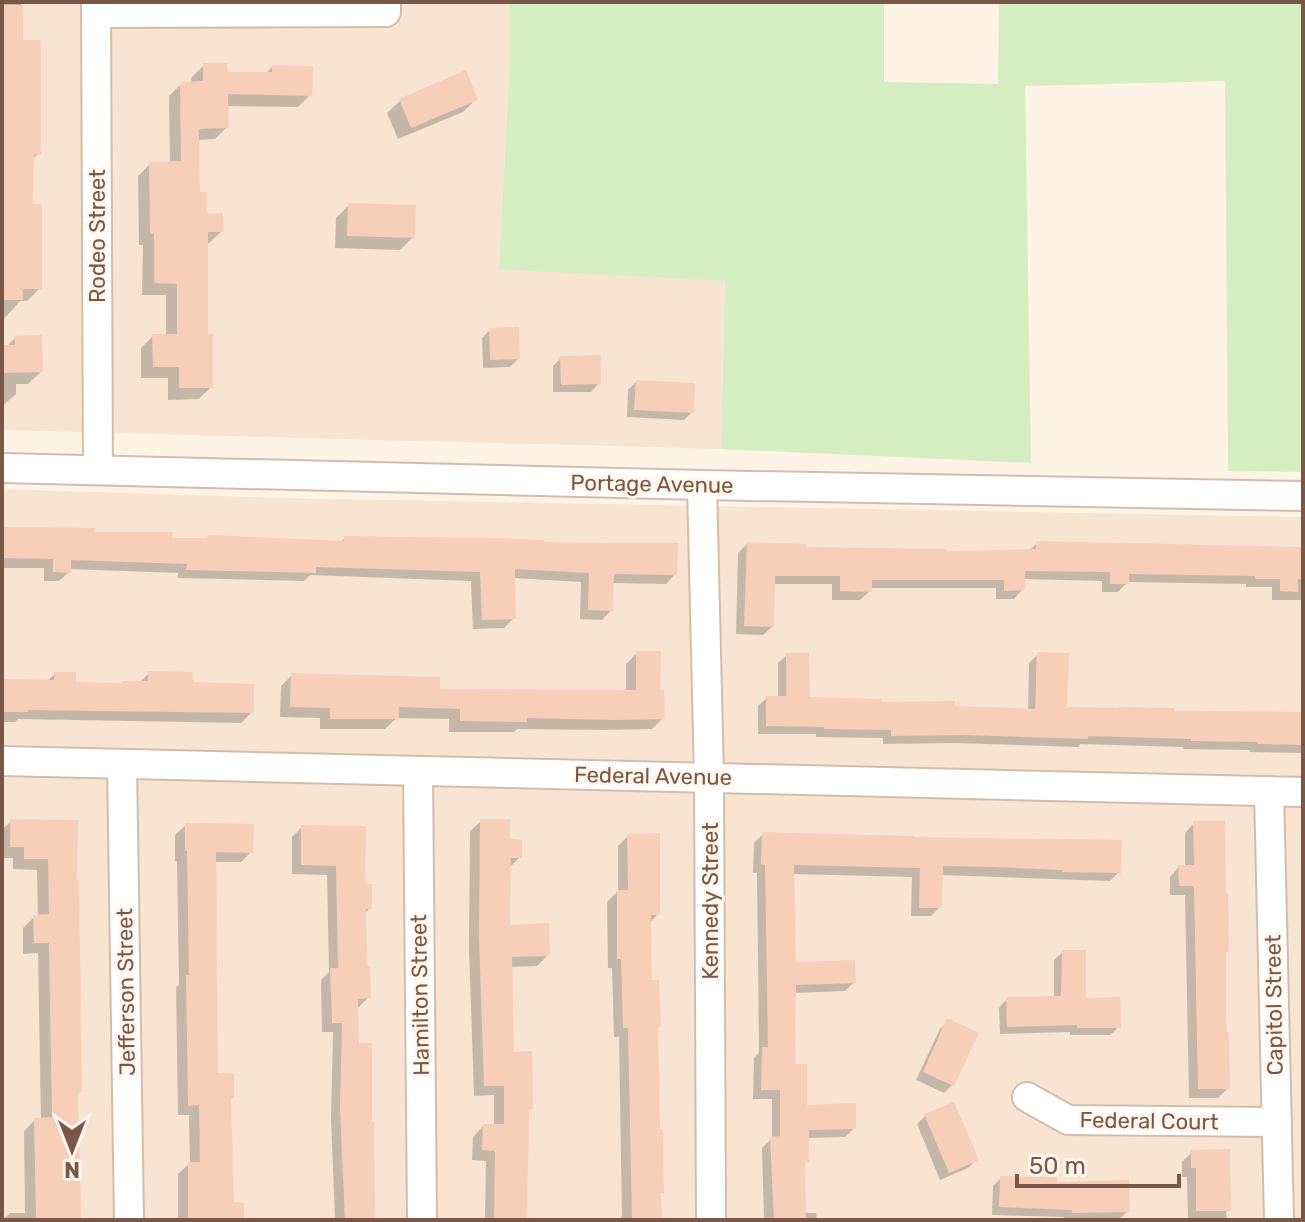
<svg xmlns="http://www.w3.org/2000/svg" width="1305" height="1222" font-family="Rubik,sans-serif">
  <rect width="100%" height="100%" fill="#fef3e4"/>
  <!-- residential -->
  <g fill="#f7e5d2">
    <polygon points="2,2 510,2 509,78 499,268 725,281 721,449 2,430"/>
    <polygon points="2,489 281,498 1303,517 1303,1220 2,1220"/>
  </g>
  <!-- green -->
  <polygon fill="#d5eec1" points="510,2 884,2 884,82 998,84 999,2 1303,2 1303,472 1228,471 1225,81 1025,86 1031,463 721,449 725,281 499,269 509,78"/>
  <!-- shadow -->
  <g fill="#0003">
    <polygon points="2,2 21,2 21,42 39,153 32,160 31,206 40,288 27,301 20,301 2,321"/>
    <polygon points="204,65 226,74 265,74 272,67 310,95 298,107 226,106 227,127 215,139 197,140 198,194 205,216 222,231 209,243 206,244 206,336 211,387 199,399 168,400 168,378 141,378 141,348 153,336 166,336 166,295 142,295 143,245 139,245 138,176 150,164 170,164 169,96 181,84 192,84 191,78"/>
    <polygon points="465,73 476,99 463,112 398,139 387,113 400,101"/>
    <polygon points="349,205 413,237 400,250 335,248 336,218"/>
    <polygon points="490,330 518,359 510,367 483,368 482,338"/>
    <polygon points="15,338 41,372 28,384 16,384 16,394 2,406 2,347 6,347"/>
    <polygon points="561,358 599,383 591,392 553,392 553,366"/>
    <polygon points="636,382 692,412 684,420 627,417 628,390"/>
    <polygon points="2,529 170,540 206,540 208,537 340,543 345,538 675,574 666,584 612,583 611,610 602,620 580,619 581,582 513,578 514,618 504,628 473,629 471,581 310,575 304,581 178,578 178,573 69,569 69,572 59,581 44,581 44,568 2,568"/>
    <polygon points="1037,543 1303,549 1303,600 1272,600 1272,587 1246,587 1246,584 1128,582 1118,592 1102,592 1102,581 1023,579 1023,589 1014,599 996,599 996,588 870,588 870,591 860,600 832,600 832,584 773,584 773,626 763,635 736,634 738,553 747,544 804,549 945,553 1029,551"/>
    <polygon points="637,653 658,692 663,718 652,729 603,730 517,729 514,732 449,732 449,719 397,718 385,729 320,729 320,718 280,717 281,686 292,675 438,691 626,692 626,664"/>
    <polygon points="1038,654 1065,709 1303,714 1303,753 1250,752 1250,750 1183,749 1183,747 1080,744 1078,747 955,743 883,744 883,738 816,737 816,734 758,734 758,706 767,698 778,698 778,663 787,655 808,699 1028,711 1029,663"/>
    <polygon points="149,673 191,684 252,712 241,723 18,719 15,722 2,722 2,681 47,681 55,674 74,684 139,683"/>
    <polygon points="11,821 75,882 80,1092 76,1096 79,1220 3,1220 10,1213 25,1213 24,1131 35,1120 41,1120 38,953 23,954 23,928 34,917 38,917 37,870 13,869 13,858 2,858 2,830"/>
    <polygon points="481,821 508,841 520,857 508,869 508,927 548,955 537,966 510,967 512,1054 531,1108 527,1112 525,1220 485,1220 486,1161 472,1160 473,1137 483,1126 494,1126 494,1095 474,1096 469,948 470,831"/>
    <polygon points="1194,823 1227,951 1224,954 1228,1088 1218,1098 1189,1098 1185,895 1170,895 1170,877 1179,867 1185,867 1185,833"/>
    <polygon points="186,825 251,852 241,862 214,862 216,1075 229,1099 232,1204 242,1219 255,1220 178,1220 178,1174 190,1163 189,1115 178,1115 176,987 179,985 177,861 175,861 175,835"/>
    <polygon points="302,827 363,886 370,908 364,914 369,997 359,1007 356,1007 373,1220 335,1220 331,1119 333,1032 322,1032 321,980 329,972 327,875 292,874 292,837"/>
    <polygon points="763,834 1119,872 1110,881 941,875 940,907 931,916 911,916 912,877 792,874 794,964 854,982 845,991 794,993 793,1066 805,1107 854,1128 845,1137 807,1138 807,1161 803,1165 804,1213 816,1213 817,1220 764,1220 762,1148 772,1138 772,1099 753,1099 754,1058 759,1052 757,873 753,873 754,843"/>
    <polygon points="628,836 658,914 649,924 650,982 656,1029 662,1192 659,1195 660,1220 619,1220 622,1216 619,1037 614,1037 612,968 608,968 607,902 618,891 618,846"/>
    <polygon points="1063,952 1084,1000 1119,1027 1110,1035 1070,1035 1070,1032 1000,1034 999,1008 1007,999 1054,998 1054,960"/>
    <polygon points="948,1021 952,1085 944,1093 916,1080 940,1029"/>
    <polygon points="925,1116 976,1160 968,1168 940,1180 917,1124"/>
    <polygon points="1192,1152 1229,1210 1226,1212 1227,1220 1188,1220 1187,1177 1182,1177 1182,1162"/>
    <polygon points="1001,1178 1055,1184 1128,1211 1119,1219 1064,1220 1064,1217 992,1215 993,1186"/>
  </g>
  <!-- building -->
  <g fill="#f7cfb9">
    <polygon points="2,5 23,5 23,40 41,40 41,154 34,154 33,204 42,204 42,289 23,289 23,300 2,300"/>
    <polygon points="203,63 227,63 228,72 272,72 272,65 313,66 312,96 228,94 229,128 199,129 200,192 207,192 207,214 223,213 224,232 208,232 208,334 213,334 213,388 179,388 179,367 153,367 152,334 177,334 177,284 154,283 154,234 150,234 149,162 181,161 180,82 203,81"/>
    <polygon points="466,70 478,100 411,128 399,99"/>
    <polygon points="348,203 416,205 415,238 347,236"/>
    <polygon points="519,327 520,359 490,360 489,328"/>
    <polygon points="42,335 43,372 2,373 2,345 15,345 14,336"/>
    <polygon points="601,355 601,384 561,385 560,356"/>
    <polygon points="636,380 695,383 694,413 634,410"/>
    <polygon points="2,527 96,528 95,532 173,532 172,538 208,538 208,535 344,541 344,536 499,538 544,540 544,542 620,543 678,543 677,575 614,574 613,611 588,610 589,573 515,569 516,619 482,620 480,572 316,567 316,573 186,570 187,564 71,560 71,573 53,572 53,559 2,558"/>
    <polygon points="1036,541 1303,547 1303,580 1298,579 1298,592 1280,591 1280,579 1255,579 1255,576 1129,574 1129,584 1110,584 1110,572 1025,571 1025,590 1004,591 1004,580 872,580 872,592 840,591 840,576 775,576 774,627 744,626 747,542 806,544 806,547 947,549 947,551 1036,549"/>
    <polygon points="636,651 661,651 660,690 664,690 665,719 615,720 527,718 527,722 460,721 460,709 399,707 399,719 330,719 330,708 290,707 291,673 440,677 440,689 636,690"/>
    <polygon points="1037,652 1069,653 1067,707 1119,708 1119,707 1175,708 1175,711 1303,712 1303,745 1258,744 1258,742 1191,741 1191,739 1088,736 1088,739 964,735 891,736 891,730 824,729 824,727 766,726 766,696 786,696 786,653 809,653 810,697 882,699 882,702 955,701 955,706 1035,709"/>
    <polygon points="148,671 193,672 193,682 254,684 254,713 28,710 28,712 2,712 2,679 54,680 54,672 76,672 76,682 122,683 122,681 148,681"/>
    <polygon points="10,819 78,820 77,880 79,880 82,1092 78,1093 81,1220 36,1220 34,1118 52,1117 49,943 34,943 33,915 49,914 48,859 24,859 24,847 10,847"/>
    <polygon points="480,819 510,819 510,839 522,840 522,858 511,858 510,925 549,923 550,956 512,957 514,1052 532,1051 533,1109 529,1109 527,1220 494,1220 495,1151 482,1150 483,1124 504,1124 504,1086 484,1086 479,936"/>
    <polygon points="1193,821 1225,821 1226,893 1228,893 1229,952 1226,952 1226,1032 1229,1032 1230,1089 1198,1089 1194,886 1179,886 1178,865 1194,865"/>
    <polygon points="185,823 254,824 253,853 216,852 218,1073 234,1073 234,1098 231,1098 234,1202 244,1203 244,1220 188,1220 188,1162 200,1162 199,1105 188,1106 186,975 189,975 187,851 185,851"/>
    <polygon points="301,825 366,826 365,884 372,884 372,909 366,909 367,967 370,967 371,998 358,999 359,1043 372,1043 372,1122 374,1122 375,1220 345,1220 340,1108 342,1023 332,1023 330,968 338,968 336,866 301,865"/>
    <polygon points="762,832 914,836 914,837 1122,840 1121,873 1062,872 1062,870 994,867 943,866 942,908 919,908 920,868 794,865 796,962 855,960 856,983 796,985 795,1064 807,1064 807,1105 856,1103 856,1129 809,1130 809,1162 805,1162 806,1220 774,1220 770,1137 780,1136 780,1090 761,1090 762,1047 768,1047 765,865 761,864"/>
    <polygon points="660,833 660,915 651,915 652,980 659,980 661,1027 658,1028 660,1129 663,1129 664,1193 661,1193 662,1220 632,1220 628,1028 623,1028 621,959 617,959 617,890 628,890 627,834"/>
    <polygon points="1062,950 1086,950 1086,998 1120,997 1121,1028 1077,1028 1077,1025 1007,1027 1006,997 1061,996"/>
    <polygon points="947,1018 979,1033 954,1086 923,1072"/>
    <polygon points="954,1102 979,1160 949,1173 924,1114"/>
    <polygon points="1230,1149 1231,1211 1196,1211 1196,1168 1191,1168 1191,1150"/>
    <polygon points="1000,1176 1057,1177 1057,1182 1129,1180 1130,1212 1072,1213 1072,1210 999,1207"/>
  </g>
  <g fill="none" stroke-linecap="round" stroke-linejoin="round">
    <!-- minor casing -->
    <g stroke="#d4bcac" stroke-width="32">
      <g id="minor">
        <polyline points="96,2 98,470"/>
        <polyline points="96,13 386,12 386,2"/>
        <polyline points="2,468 702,485 1303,496"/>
        <polyline points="702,485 709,777 711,1220"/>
        <polyline points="2,761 1303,792"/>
        <polyline points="122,764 129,1220"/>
        <polyline points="418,771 422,1220"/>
        <polyline points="1269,791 1279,1220"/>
        <polyline points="1027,1097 1068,1120 1277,1122"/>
      </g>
    </g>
    <!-- minor -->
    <use href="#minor" stroke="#fff" stroke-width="28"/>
  </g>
  <g text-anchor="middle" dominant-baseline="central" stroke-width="6" stroke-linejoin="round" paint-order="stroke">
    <!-- street labels -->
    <g font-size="22" fill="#7a5746" stroke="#fff7ed">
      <text transform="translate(97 236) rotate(-90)">Rodeo Street</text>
      <text transform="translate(652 484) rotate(1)">Portage Avenue</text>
      <text transform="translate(653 776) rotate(1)">Federal Avenue</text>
      <text transform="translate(710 901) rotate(-90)">Kennedy Street</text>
      <text transform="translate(126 992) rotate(-91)">Jefferson Street</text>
      <text transform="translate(420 995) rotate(-91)">Hamilton Street</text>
      <text transform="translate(1274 1005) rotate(-91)">Capitol Street</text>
      <text transform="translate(1149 1121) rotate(1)">Federal Court</text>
    </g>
  </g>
  <!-- border -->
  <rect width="1305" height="1222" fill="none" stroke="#7a5746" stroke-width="8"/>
  <!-- north arrow -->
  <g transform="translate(72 1150) rotate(180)" stroke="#fff7ed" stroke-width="6" paint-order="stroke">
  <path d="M0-6L14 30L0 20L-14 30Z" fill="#7a5746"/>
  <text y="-12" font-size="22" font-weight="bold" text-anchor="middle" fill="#7a5746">N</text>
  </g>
  <!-- scale -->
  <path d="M1017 1174v12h162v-12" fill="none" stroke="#7a5746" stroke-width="4"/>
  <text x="1029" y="1174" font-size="24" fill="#7a5746" stroke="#fff7ed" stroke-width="6" paint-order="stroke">50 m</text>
</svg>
